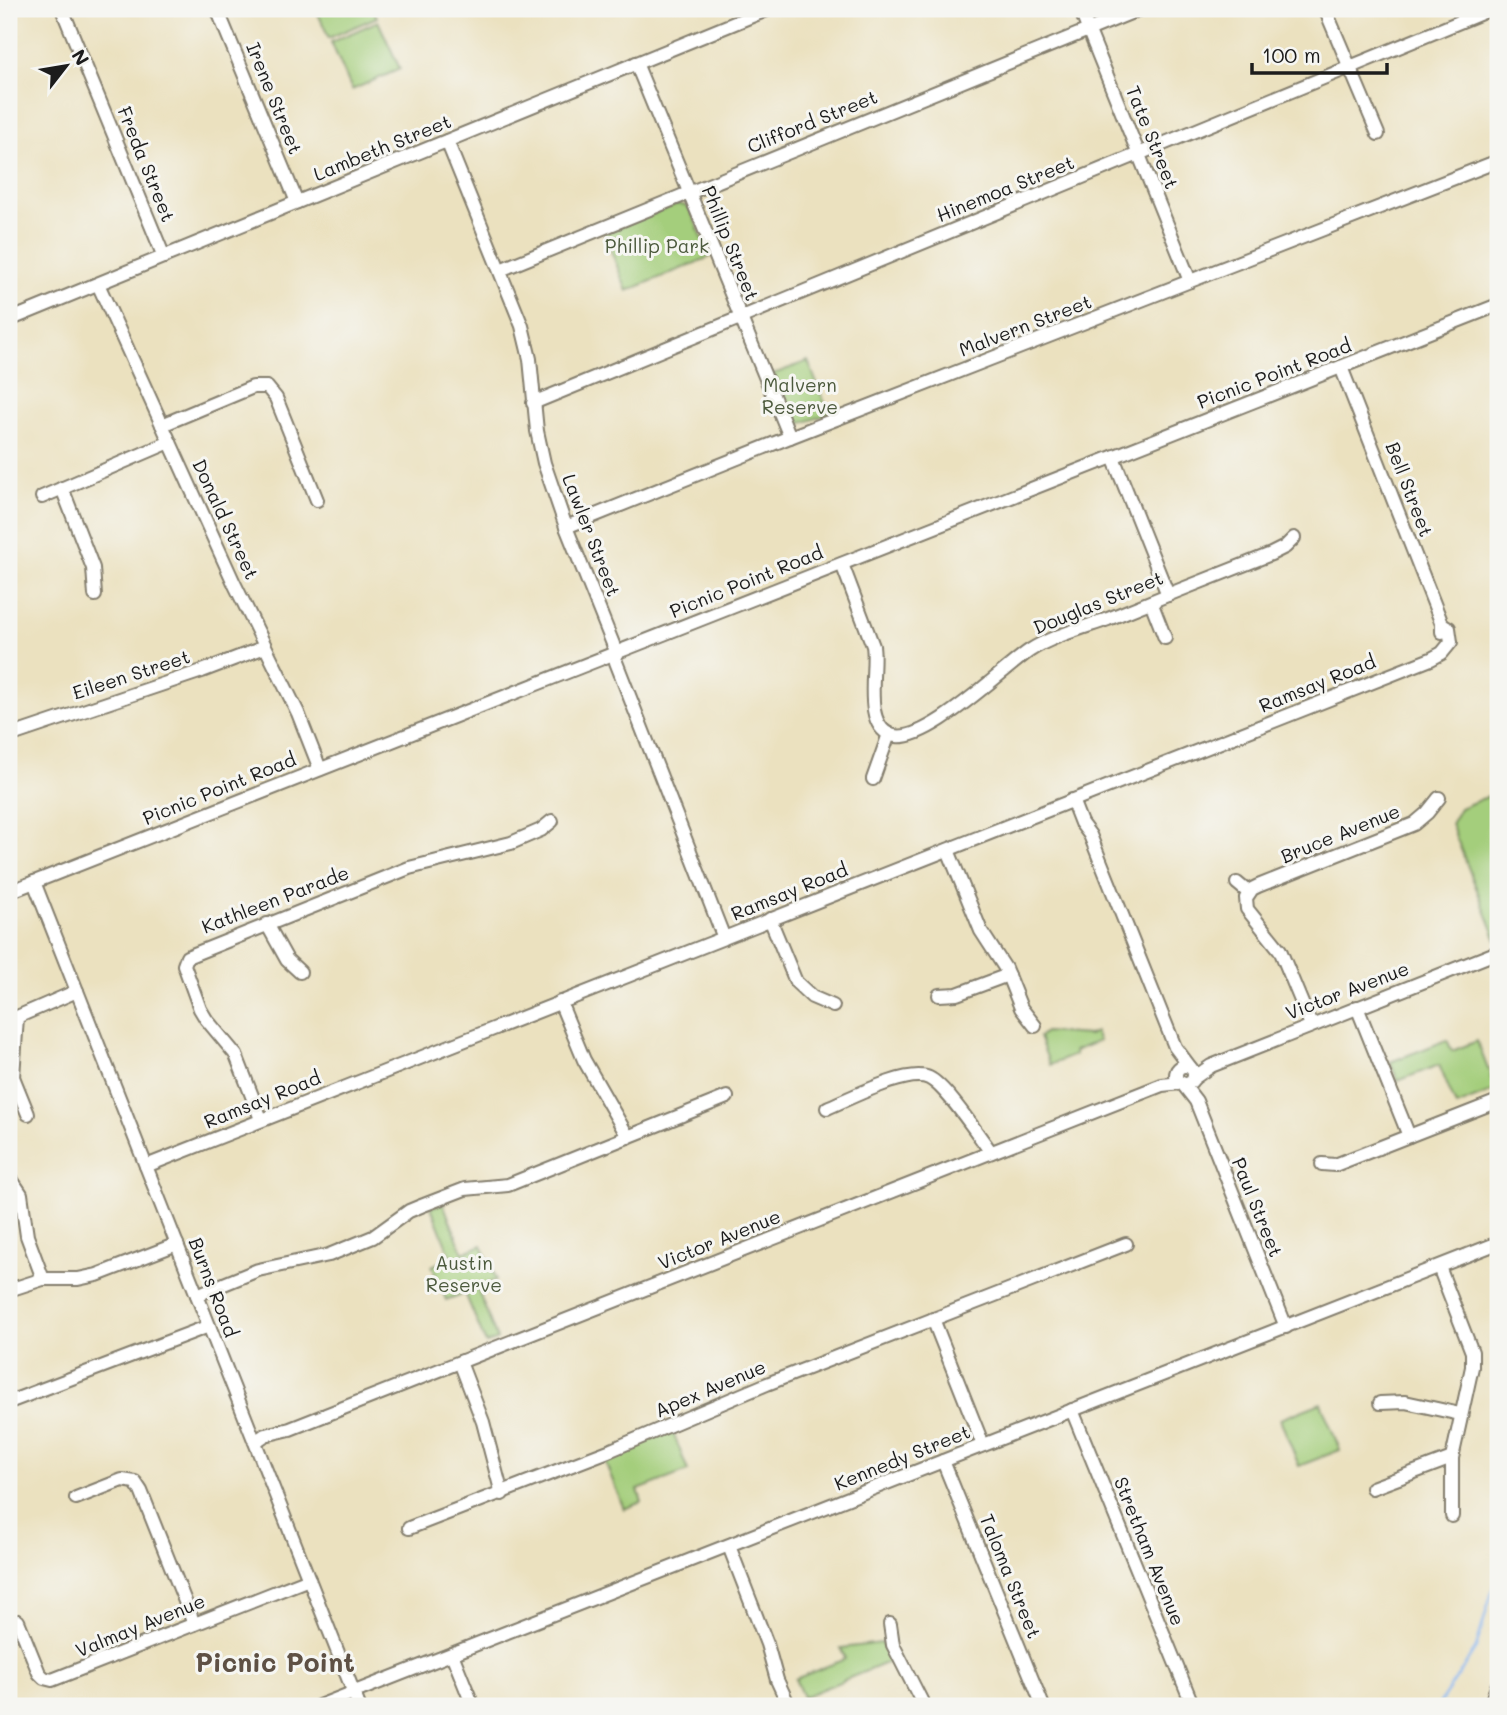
<svg xmlns="http://www.w3.org/2000/svg" width="1507" height="1715" font-family="Mali,sans-serif">
  <rect width="100%" height="100%" fill="#f6f6f2"/>
  <filter id="ink" filterUnits="userSpaceOnUse"><feTurbulence type="fractalNoise" baseFrequency=".0143" numOctaves="2"/><feDisplacementMap in="SourceGraphic" scale="14" xChannelSelector="R" yChannelSelector="G"/><feConvolveMatrix kernelMatrix="1 2 1 2 8 2 1 2 1" color-interpolation-filters="sRGB"/></filter>
  <filter id="wash" filterUnits="userSpaceOnUse"><feTurbulence type="fractalNoise" baseFrequency=".00686" numOctaves="4" result="noise"/><feDisplacementMap in="SourceGraphic" scale="28" xChannelSelector="R" yChannelSelector="G"/><feGaussianBlur stdDeviation="1.57" result="paint"/><feColorMatrix in="noise" values="0 0 0 0 0 0 0 0 0 0 0 0 0 0 0 0 0 1.4 0 .05"/><feComposite in="paint" operator="in"/></filter>
  <g filter="url(#wash)">
    <rect width="100%" height="100%" fill="#ebe1bf"/>
    <!-- green -->
    <g fill="#a4ce7b" stroke="#60754c" stroke-width="2">
      <polygon points="316,9 373,9 377,17 329,38"/>
      <polygon points="378,21 400,69 352,90 331,42"/>
      <polygon points="678,204 686,206 691,211 710,257 627,291 604,233"/>
      <polygon points="808,361 829,414 796,425 789,421 771,375"/>
      <polygon points="1498,792 1498,943 1451,824 1460,808"/>
      <polygon points="1045,1032 1089,1035 1095,1032 1099,1041 1074,1051 1075,1055 1050,1065 1039,1037"/>
      <polygon points="1447,1040 1452,1051 1477,1041 1496,1090 1456,1106 1439,1065 1398,1081 1390,1062"/>
      <polygon points="443,1203 463,1253 482,1245 496,1280 477,1288 497,1339 486,1344 465,1293 446,1300 432,1266 451,1257 431,1207"/>
      <polygon points="1321,1403 1340,1450 1299,1466 1280,1419"/>
      <polygon points="672,1430 688,1471 638,1490 642,1502 624,1509 604,1459"/>
      <polygon points="881,1643 891,1661 803,1697 795,1679 845,1659 841,1648"/>
    </g>
    <g fill="none" stroke-linecap="round" stroke-linejoin="round">
      <!-- stream -->
      <polyline stroke="#84b4ef" stroke-width="2.5" points="1438,1706 1476,1648 1497,1574"/>
    </g>
  </g>
  <g filter="url(#ink)">
    <g fill="none" stroke-linecap="round" stroke-linejoin="round">
      <!-- minor casing -->
      <g stroke="#847e6e" stroke-width="16">
        <g id="minor">
          <polyline points="62,9 164,257"/>
          <polyline points="217,9 297,202"/>
          <polyline points="1080,9 1190,281"/>
          <polyline points="1325,9 1378,134"/>
          <polyline points="636,63 790,437"/>
          <polyline points="447,141 522,326 530,359 537,431 544,463 566,527 613,644 616,662 724,938"/>
          <polyline points="500,270 1140,9"/>
          <polyline points="98,284 234,583 298,713 320,769"/>
          <polyline points="9,320 769,9"/>
          <polyline points="1341,367 1442,624 1442,632"/>
          <polyline points="533,403 1491,9"/>
          <polyline points="162,425 253,387 267,387 276,398 317,500"/>
          <polyline points="1113,457 1168,595"/>
          <polyline points="62,488 93,568 95,595"/>
          <polyline points="42,497 170,442"/>
          <polyline points="566,527 790,437 1498,161"/>
          <path d="M842,564L873,646C877,668 862,724 891,735C923,748 1002,669 1029,651C1052,636 1083,628 1108,619C1162,597 1217,575 1271,554L1285,547L1294,538"/>
          <polyline points="1151,602 1165,638"/>
          <polyline points="9,736 202,671 265,647"/>
          <polyline points="873,779 889,734"/>
          <polyline points="1072,800 1081,823 1090,835 1175,1047 1190,1067"/>
          <polyline points="948,850 981,931 1005,968 1021,1008 1035,1026"/>
          <polyline points="34,882 359,1706"/>
          <polyline points="1237,883 1249,893"/>
          <polyline points="9,892 1498,305"/>
          <polyline points="770,919 796,982 812,997 833,1006"/>
          <polyline points="267,924 287,960 300,972"/>
          <polyline points="939,995 957,994 1008,975"/>
          <polyline points="560,1002 584,1060 628,1137"/>
          <polyline points="1357,1007 1409,1136"/>
          <polyline points="1311,1025 1280,950 1247,909 1246,898 1252,889 1258,886 1414,824 1427,813 1439,798"/>
          <circle cx="1185" cy="1075" r="9"/>
          <polyline points="13,1077 28,1114"/>
          <polyline points="1194,1078 1211,1066 1498,952"/>
          <polyline points="9,1079 13,1077 17,1017 77,991"/>
          <polyline points="1182,1083 1196,1101 1286,1327"/>
          <path d="M827,1108C849,1099 908,1068 929,1078C946,1086 978,1135 991,1152"/>
          <polyline points="261,1119 236,1055 206,1019 200,1009 184,965 187,957 409,868 511,843 541,830 552,821"/>
          <polyline points="1322,1164 1335,1165 1498,1101"/>
          <polyline points="146,1166 1431,659 1442,653 1451,642 1449,628 1442,624"/>
          <polyline points="9,1176 21,1194 27,1236 43,1279"/>
          <polyline points="1439,1267 1472,1352 1472,1367 1452,1458 1452,1516"/>
          <polyline points="9,1290 43,1279 78,1279 97,1275 177,1244"/>
          <polyline points="197,1295 258,1270 329,1255 373,1237 409,1211 421,1206 465,1189 508,1185 727,1097"/>
          <polyline points="933,1319 983,1445"/>
          <polyline points="460,1362 483,1422 502,1494"/>
          <polyline points="9,1402 209,1326"/>
          <polyline points="1380,1403 1405,1402 1460,1414"/>
          <polyline points="1072,1410 1193,1706"/>
          <polyline points="255,1442 265,1435 290,1429 1162,1085 1181,1083"/>
          <polyline points="943,1461 1043,1706"/>
          <polyline points="1372,1488 1452,1458"/>
          <polyline points="76,1498 122,1480 135,1482 141,1491 194,1624"/>
          <polyline points="409,1528 611,1450 767,1384 1126,1244"/>
          <polyline points="729,1546 767,1644 777,1680 789,1706"/>
          <polyline points="18,1621 39,1673 44,1678 52,1680 309,1579"/>
          <polyline points="890,1624 893,1645 924,1706"/>
          <polyline points="452,1654 473,1706"/>
          <polyline points="319,1706 1498,1243"/>
          <polyline points="1490,1706 1498,1684"/>
        </g>
      </g>
      <!-- minor -->
      <use href="#minor" stroke="#fff" stroke-width="12"/>
    </g>
  </g>
  <g text-anchor="middle" dominant-baseline="central" stroke-width="6" stroke-linejoin="round" paint-order="stroke">
    <!-- street labels -->
    <g font-size="19" fill="#1c1c1c" stroke="#f6f6f2">
      <text transform="translate(275 98) rotate(68)">Irene Street</text>
      <text transform="translate(812 121) rotate(-22)">Clifford Street</text>
      <text transform="translate(1153 137) rotate(68)">Tate Street</text>
      <text transform="translate(382 147) rotate(-22)">Lambeth Street</text>
      <text transform="translate(147 164) rotate(68)">Freda Street</text>
      <text transform="translate(1005 188) rotate(-22)">Hinemoa Street</text>
      <text transform="translate(731 243) rotate(68)">Phillip Street</text>
      <text transform="translate(1025 325) rotate(-21)">Malvern Street</text>
      <text transform="translate(1274 373) rotate(-21)">Picnic Point Road</text>
      <text transform="translate(1410 489) rotate(69)">Bell Street</text>
      <text transform="translate(226 519) rotate(65)">Donald Street</text>
      <text transform="translate(592 535) rotate(69)">Lawler Street</text>
      <text transform="translate(746 581) rotate(-22)">Picnic Point Road</text>
      <text transform="translate(1098 602) rotate(-22)">Douglas Street</text>
      <text transform="translate(131 674) rotate(-18)">Eileen Street</text>
      <text transform="translate(1317 683) rotate(-22)">Ramsay Road</text>
      <text transform="translate(219 788) rotate(-22)">Picnic Point Road</text>
      <text transform="translate(1340 833) rotate(-22)">Bruce Avenue</text>
      <text transform="translate(789 891) rotate(-22)">Ramsay Road</text>
      <text transform="translate(275 899) rotate(-21)">Kathleen Parade</text>
      <text transform="translate(1347 990) rotate(-21)">Victor Avenue</text>
      <text transform="translate(262 1099) rotate(-22)">Ramsay Road</text>
      <text transform="translate(1258 1207) rotate(68)">Paul Street</text>
      <text transform="translate(719 1239) rotate(-22)">Victor Avenue</text>
      <text transform="translate(214 1287) rotate(69)">Burns Road</text>
      <text transform="translate(710 1388) rotate(-23)">Apex Avenue</text>
      <text transform="translate(902 1457) rotate(-22)">Kennedy Street</text>
      <text transform="translate(1150 1551) rotate(68)">Stretham Avenue</text>
      <text transform="translate(1011 1576) rotate(68)">Taloma Street</text>
      <text transform="translate(140 1625) rotate(-22)">Valmay Avenue</text>
    </g>
    <!-- park labels -->
    <g font-size="19" fill="#4c5a3d" stroke="#f6f6f2">
      <text x="657" y="245">Phillip Park</text>
      <text x="800" y="384">Malvern<tspan x="800" dy="22">Reserve</tspan></text>
      <text x="464" y="1262">Austin<tspan x="464" dy="22">Reserve</tspan></text>
    </g>
    <!-- district labels -->
    <g font-size="26" font-weight="bold" fill="#5e5044" stroke="#f6f6f2">
      <text x="275" y="1662">Picnic Point</text>
    </g>
  </g>
  <!-- margin -->
  <rect width="1507" height="1715" fill="none" stroke="#f6f6f2" stroke-width="35"/>
  <!-- north arrow -->
  <g transform="translate(66 66) rotate(59)" stroke="#f6f6f2" stroke-width="5" paint-order="stroke">
  <path d="M0-5L12 26L0 18L-12 26Z" fill="#1c1c1c"/>
  <text y="-10" font-size="19" font-weight="bold" text-anchor="middle" fill="#1c1c1c">N</text>
  </g>
  <!-- scale -->
  <path d="M1252 63v10h135v-10" fill="none" stroke="#1c1c1c" stroke-width="3.5"/>
  <text x="1262" y="63" font-size="21" fill="#1c1c1c" stroke="#f6f6f2" stroke-width="5" paint-order="stroke">100 m</text>
</svg>
